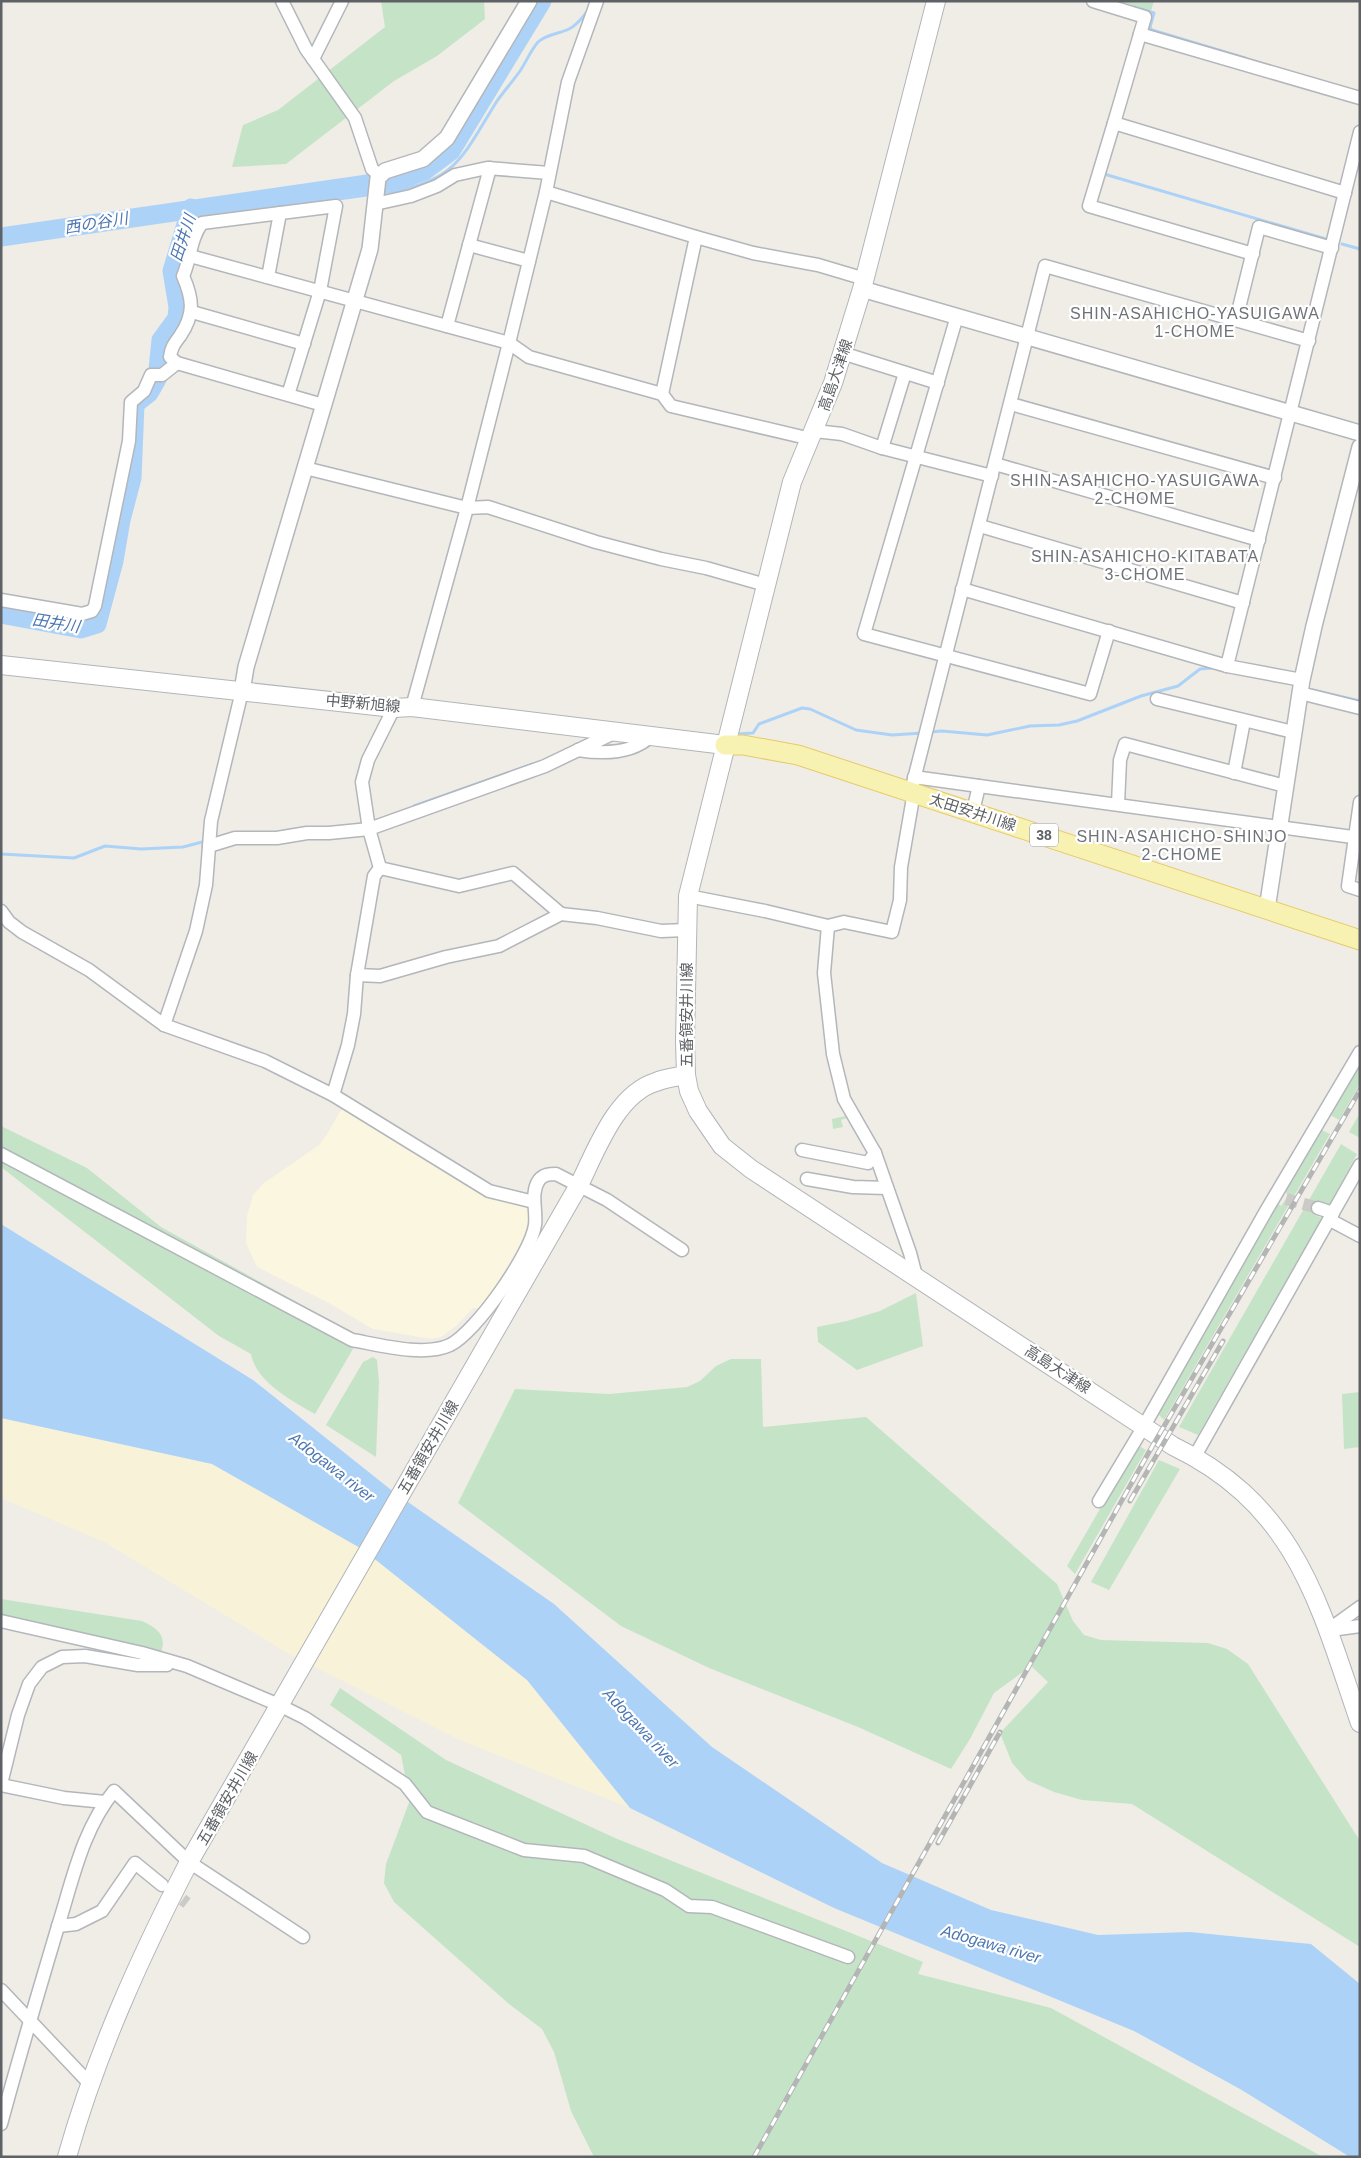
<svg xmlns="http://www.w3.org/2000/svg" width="1361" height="2158" font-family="Arial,'Noto Sans JP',sans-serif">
  <rect width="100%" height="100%" fill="#efede6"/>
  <!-- commercial -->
  <polygon fill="#fbf6df" points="346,1106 530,1210 524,1238 482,1309 473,1308 456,1326 441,1337 431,1339 373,1329 327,1302 257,1267 246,1243 247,1216 253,1195 264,1183 319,1145 326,1136 339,1113"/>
  <!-- green -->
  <g fill="#c5e4c7">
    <polygon points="381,1 484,1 485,19 437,56 394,81 286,164 232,167 243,125 278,110 385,27"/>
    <polygon points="1119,1 1154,1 1151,11"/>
    <polygon points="1360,1057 1360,1084 1339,1120 1327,1113"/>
    <polygon points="1360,1113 1360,1138 1349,1132"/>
    <polygon points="850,1115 850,1117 841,1120 843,1127 833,1129 832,1119"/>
    <path d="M1,1126L87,1168L161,1227L360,1337L315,1414C292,1401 256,1382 251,1354L219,1336L1,1167Z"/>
    <polygon points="1318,1128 1330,1134 1164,1420 1156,1412 1276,1202 1281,1206 1288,1196 1284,1189"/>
    <polygon points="1341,1144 1357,1154 1328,1207 1319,1204 1313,1214 1322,1218 1198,1435 1179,1427"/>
    <polygon points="916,1293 923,1346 857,1370 818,1342 817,1327 847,1321 880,1311"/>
    <polygon points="373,1357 377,1360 379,1382 376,1457 326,1425 363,1362"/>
    <polygon points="731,1359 761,1359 763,1427 866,1417 1057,1584 1073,1621 1084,1635 1101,1640 1208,1643 1227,1649 1248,1664 1360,1841 1360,1947 1132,1804 1082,1800 1054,1792 1027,1780 1012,1763 1000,1733 1048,1682 1031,1666 994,1693 970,1739 951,1769 858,1727 709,1668 621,1626 458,1503 515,1389 609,1394 687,1387 700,1381 716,1366"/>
    <polygon points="1360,1392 1360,1447 1344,1449 1342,1394"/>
    <polygon points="1137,1445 1146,1450 1075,1574 1067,1566"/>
    <polygon points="1159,1460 1180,1469 1109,1590 1091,1582"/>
    <path d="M1,1599L142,1621C159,1629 169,1637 159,1657L147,1660L127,1657L19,1628L1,1625Z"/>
    <polygon points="340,1688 446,1760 615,1838 923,1962 918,1974 1051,2008 1323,2157 594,2157 571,2111 554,2052 542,2029 509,2004 394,1902 384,1883 386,1864 413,1792 411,1782 405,1775 401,1755 330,1705"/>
  </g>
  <!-- sand -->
  <polygon fill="#f8f2d8" points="1,1418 212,1464 362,1549 527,1680 630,1808 460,1740 291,1655 104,1542 1,1498"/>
  <!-- water -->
  <polygon fill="#add2f8" points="1,1224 253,1380 395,1493 554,1604 712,1747 882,1863 991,1910 1098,1935 1190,1932 1311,1944 1360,1984 1360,2157 1350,2157 1240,2089 1134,2031 834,1908 630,1808 527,1680 362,1549 212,1464 1,1418"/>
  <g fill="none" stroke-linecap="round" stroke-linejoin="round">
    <!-- stream -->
    <g stroke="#add2f8" stroke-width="3">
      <polyline points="1134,7 1154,13 1150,27 1152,30 1245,58"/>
      <polyline points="1104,174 1326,239"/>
      <path d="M382,193C456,183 461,159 497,101C504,91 513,81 520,71C526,62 531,50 538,42C547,34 559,34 569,29C577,25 581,19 586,13"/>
      <polyline points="302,204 367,195"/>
      <polyline points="188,220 202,218"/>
      <polyline points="1342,244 1360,249"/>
      <polyline points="1313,690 1360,701"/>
      <polyline points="930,732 942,731 987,735 1030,726 1059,725 1077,721 1141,696 1178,686 1200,669 1212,668"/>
      <polyline points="737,734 753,733 759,724 802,708 810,709 856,730 892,735 923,733"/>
      <polyline points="414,806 533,764"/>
      <polyline points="1,854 74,858 105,846 141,849 183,847 206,841"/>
    </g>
    <!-- river -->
    <g stroke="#add2f8" stroke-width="19">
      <polyline points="1,237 402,179 424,171 451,151 542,1"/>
      <polyline points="1,614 81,629 97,624 114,561 121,520 132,478 135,404 149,393 157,379 161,340 177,318 178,307 172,271 191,208"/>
    </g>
    <!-- minor-tunnel -->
    <g stroke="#cbcac6" stroke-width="12" stroke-dasharray="12 6" stroke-linecap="butt">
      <polyline points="1286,1199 1318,1208"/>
      <polyline points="168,1889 187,1903"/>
    </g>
    <!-- minor casing -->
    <g stroke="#b3b6ba" stroke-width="15">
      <g id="minor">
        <polyline points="282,1 306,49 355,118 372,169 379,175"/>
        <polyline points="1093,1 1145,17 1114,123 1345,193"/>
        <polyline points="1140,34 1360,98"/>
        <polyline points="313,59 342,1"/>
        <polyline points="1114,123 1089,206 1253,254"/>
        <polyline points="546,192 696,237 753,253 818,265 865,279"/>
        <polyline points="375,204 411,196 437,186 455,175 487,168 549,173"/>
        <polyline points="469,245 529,261"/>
        <polyline points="190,256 509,343 529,357 662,394 671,406 811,439"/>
        <polyline points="268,277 280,213"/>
        <polyline points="192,312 304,344"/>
        <polyline points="957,316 864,634 1090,694 1109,631"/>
        <polyline points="1236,320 1259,227 1332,248"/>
        <polyline points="447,326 490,168"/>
        <polyline points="842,353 938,383"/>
        <polyline points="662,394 696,237"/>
        <path d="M288,395L320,291L336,206L202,223C190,239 191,258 183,276C193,299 195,314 180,336C174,344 171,348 170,357L177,363L323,405"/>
        <polyline points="1011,404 1275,478"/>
        <polyline points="815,431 842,434 882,448 992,476"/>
        <polyline points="882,448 905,373"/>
        <polyline points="995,464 1259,540"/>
        <polyline points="305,468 467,508 488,507 596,542 661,559 706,568 766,585"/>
        <polyline points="980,526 1243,603"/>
        <polyline points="962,589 1227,666 1360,132"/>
        <polyline points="1,600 82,614 92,611 95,606 129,441 131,402 144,391 151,375 162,375 177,363"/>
        <polyline points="1227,666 1302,680"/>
        <polyline points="1300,693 1360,708"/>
        <polyline points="1157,699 1293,732"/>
        <polyline points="412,707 467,508 509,343 546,192 568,82 597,1"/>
        <path d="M578,750C603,754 632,754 651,736"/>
        <polyline points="1234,773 1244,721"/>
        <polyline points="914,777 979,786"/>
        <polyline points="911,791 1045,266 1309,341"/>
        <polyline points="1360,802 1348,886 1360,890"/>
        <polyline points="1118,804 1120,760 1125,744 1285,786"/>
        <polyline points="973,811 979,786 1360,838"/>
        <polyline points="209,846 235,838 277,838 307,833 329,833 369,829 545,766 616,732"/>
        <polyline points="380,868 459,886 513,873 561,914"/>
        <polyline points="688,896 765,911 828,926 844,922 892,932 900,900 901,867 914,792"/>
        <polyline points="1,911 9,922 22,932 89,970 164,1025 265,1061 333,1095 489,1191 534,1202"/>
        <polyline points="828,926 824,973 833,1054 844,1099 875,1153 910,1253 916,1276"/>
        <polyline points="357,975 380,976 446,957 499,946 561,914 597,918 661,931 686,930"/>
        <polyline points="164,1025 196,931 206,885 211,821 242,691"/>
        <polyline points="333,1095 348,1045 354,1014 357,975 374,876 380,868 369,829 362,782 368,760 394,708"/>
        <polyline points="802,1150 868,1163 875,1153"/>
        <path d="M1,1154L352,1340C380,1345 424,1357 450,1345C476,1332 531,1254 535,1225C537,1211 530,1193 539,1180C544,1174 550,1174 556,1174L607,1200L682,1250"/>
        <polyline points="807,1179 853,1187 887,1188"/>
        <polyline points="1318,1208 1333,1213"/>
        <polyline points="1330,1220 1360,1236"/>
        <polyline points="1195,1456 1360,1165"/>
        <polyline points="1099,1501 1144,1426 1266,1211 1360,1052"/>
        <polyline points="1,1621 142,1653 187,1666 279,1705 305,1718 405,1784 427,1812 524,1850 584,1856 665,1890 689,1906 712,1907 848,1957"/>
        <polyline points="1328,1630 1360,1607"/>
        <polyline points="1331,1630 1360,1626"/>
        <polyline points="1,1784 18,1715 29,1684 42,1667 62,1657 85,1656 138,1665 167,1665"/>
        <polyline points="1,1785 64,1798 105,1802"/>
        <polyline points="58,1926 76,1924 102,1911 135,1863 162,1885"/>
        <polyline points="1,1990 90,2084"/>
        <path d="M1,2124C19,2057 39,1990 59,1923C73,1878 83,1829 114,1791L189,1862L303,1937"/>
      </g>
    </g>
    <!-- tertiary casing -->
    <g stroke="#b3b6ba" stroke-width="18">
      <g id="tertiary">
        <polyline points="862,289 1360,433"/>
        <polyline points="242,691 246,667 370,249 378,178 385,171 423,159 447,138 529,1"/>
        <polyline points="1267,909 1302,680 1314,626 1360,447"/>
      </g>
    </g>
    <!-- secondary casing -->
    <g stroke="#b2b5b9" stroke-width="20">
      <g id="secondary">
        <path d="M936,1L862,289L833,383L792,482L688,896L685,1041L686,1075L689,1091L698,1111L722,1146L751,1169L1173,1446C1297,1506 1319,1604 1360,1723"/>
        <polyline points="1,665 394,708 412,707 725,745"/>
        <path d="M67,2157C96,2054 140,1957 189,1862L579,1185C596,1151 616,1094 656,1082C665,1078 676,1077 686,1075"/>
      </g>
    </g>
    <!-- primary casing -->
    <g stroke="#e6cb68" stroke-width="21">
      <polyline id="primary" points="725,745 743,745 798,755 1360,940"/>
    </g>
    <!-- minor -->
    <use href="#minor" stroke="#fff" stroke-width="12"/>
    <!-- tertiary -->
    <use href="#tertiary" stroke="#fff" stroke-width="15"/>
    <!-- secondary -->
    <use href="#secondary" stroke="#fff" stroke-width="18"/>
    <!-- primary -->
    <use href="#primary" stroke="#f8f2b2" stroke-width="19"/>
    <!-- rail casing -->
    <g stroke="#b4b5b5" stroke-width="5">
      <g id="rail">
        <polyline points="1130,1501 1223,1341"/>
        <polyline points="938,1843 1000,1732"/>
        <polyline points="754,2157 1149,1452 1360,1090"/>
      </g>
    </g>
    <!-- rail -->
    <use href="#rail" stroke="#fff" stroke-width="3" stroke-dasharray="9" stroke-linecap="butt"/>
  </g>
  <g text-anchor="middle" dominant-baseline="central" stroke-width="4.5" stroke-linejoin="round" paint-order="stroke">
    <!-- shield labels -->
    <rect fill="#fff" stroke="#8e9093" stroke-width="1" x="1030" y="823.5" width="28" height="23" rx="4"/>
    <g font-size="14" font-weight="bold" fill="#5e6165">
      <text x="1044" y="835">38</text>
    </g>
    <!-- street labels -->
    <g font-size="15" fill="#5e6165" stroke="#fff">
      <text transform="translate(835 375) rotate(-71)">高島大津線</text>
      <text transform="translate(363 703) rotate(5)">中野新旭線</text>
      <text transform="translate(973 812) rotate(18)">太田安井川線</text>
      <text transform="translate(686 1015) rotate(-90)">五番領安井川線</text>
      <text transform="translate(1058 1369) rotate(33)">高島大津線</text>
      <text transform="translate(428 1447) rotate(-60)">五番領安井川線</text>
      <text transform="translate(227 1798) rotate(-60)">五番領安井川線</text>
    </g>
    <!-- water labels -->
    <g font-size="16" font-style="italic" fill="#4e78b2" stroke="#fff">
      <text transform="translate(96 223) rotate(-9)">西の谷川</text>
      <text transform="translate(183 238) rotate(-72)">田井川</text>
      <text transform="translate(56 623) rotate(9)">田井川</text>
      <text transform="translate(332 1467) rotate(38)">Adogawa river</text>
      <text transform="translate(641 1728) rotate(47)">Adogawa river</text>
      <text transform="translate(991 1944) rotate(16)">Adogawa river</text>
    </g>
    <!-- neighbourhood labels -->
    <g font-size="16" letter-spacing="1" fill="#6f7277" stroke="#fff">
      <text x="1195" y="313">SHIN-ASAHICHO-YASUIGAWA<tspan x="1195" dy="18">1-CHOME</tspan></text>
      <text x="1135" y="480">SHIN-ASAHICHO-YASUIGAWA<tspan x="1135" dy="18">2-CHOME</tspan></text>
      <text x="1145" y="556">SHIN-ASAHICHO-KITABATA<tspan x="1145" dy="18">3-CHOME</tspan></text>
      <text x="1182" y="836">SHIN-ASAHICHO-SHINJO<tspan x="1182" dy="18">2-CHOME</tspan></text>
    </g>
  </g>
  <!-- border -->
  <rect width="1361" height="2158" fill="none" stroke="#5e6165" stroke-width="5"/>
</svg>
